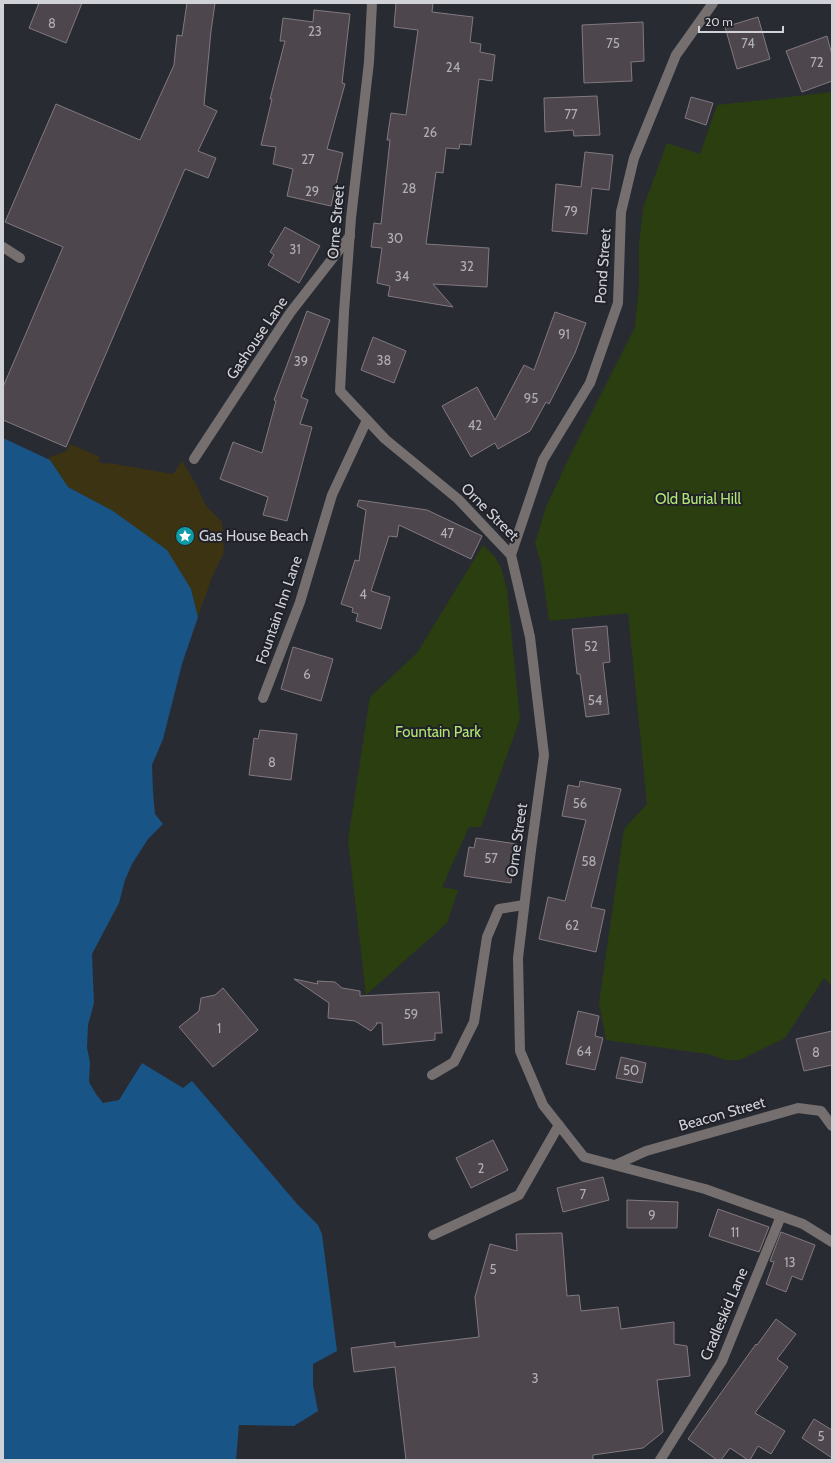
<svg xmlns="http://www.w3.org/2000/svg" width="835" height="1463" font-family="Cabin,sans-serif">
  <rect width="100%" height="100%" fill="#292b33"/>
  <!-- green -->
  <g fill="#2a3e0f">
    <polygon points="832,92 832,986 824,978 785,1038 740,1060 726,1060 708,1054 606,1040 599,1003 624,829 647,804 628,613 549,621 541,563 535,543 546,507 569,458 635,327 639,286 639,245 643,208 667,143 700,154 717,105"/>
    <polygon points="483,545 495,557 501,568 507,590 520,719 481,827 469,827 442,887 458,890 447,923 366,995 348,840 370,697 417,653"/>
  </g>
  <!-- sand -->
  <polygon fill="#3b3312" points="70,444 100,457 98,461 106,464 109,463 173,474 182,461 196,484 206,506 222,522 224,553 212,577 198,617 191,589 113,511 68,487 48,458 66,451"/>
  <!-- water -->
  <polygon fill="#185485" points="3,438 50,460 68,487 113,511 167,550 191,589 198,617 182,664 163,739 152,765 153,792 155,814 163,824 148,839 132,864 125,880 119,903 92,954 94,1003 88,1025 87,1048 90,1062 89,1082 96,1094 103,1103 119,1100 142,1063 183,1088 192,1081 298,1205 318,1225 322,1234 337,1351 313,1364 313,1385 318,1411 294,1426 239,1425 236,1460 3,1460"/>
  <!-- building -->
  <g fill="#4e464d" stroke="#827980">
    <polygon points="39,3 82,3 66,43 29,28"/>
    <polygon points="187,3 215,3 211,31 204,105 217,111 198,151 216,158 208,178 185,169 66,447 3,420 3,387 63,247 5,222 56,104 140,140 174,65 177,35 182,36"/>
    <polygon points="396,3 433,3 432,12 473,17 470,42 481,44 480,52 495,55 492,81 479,79 471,145 460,144 459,149 446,148 443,173 436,172 426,244 489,248 487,287 433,284 453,307 388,296 390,286 377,283 382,248 371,247 374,223 381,224 390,140 387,140 391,113 406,115 418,30 394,27"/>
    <polygon points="314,10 350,14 342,83 345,84 327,149 343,153 331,206 287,196 293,169 273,164 276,147 261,145 272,99 270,99 285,41 280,41 283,18 313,22"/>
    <polygon points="758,17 770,59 737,69 725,27"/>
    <polygon points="643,22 644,61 631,62 632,81 584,83 582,25"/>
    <polygon points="827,36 832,55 832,81 802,92 786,51"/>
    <polygon points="597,96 600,135 574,136 573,130 545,132 544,98"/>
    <polygon points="691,97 713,103 706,125 685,118"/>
    <polygon points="585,152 613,155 609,190 592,188 587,234 552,231 556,184 581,187"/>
    <polygon points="285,227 320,246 299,283 268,265 274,255 270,252"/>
    <polygon points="307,311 330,320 301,397 308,400 300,424 312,427 287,521 263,515 268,497 220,479 233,442 262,453 276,401 274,400"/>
    <polygon points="555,312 586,323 575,353 549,404 546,402 530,431 498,449 495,443 471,457 442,406 477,387 495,420 524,365 534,370"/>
    <polygon points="373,337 406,351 394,383 361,370"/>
    <polygon points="359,500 427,510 482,536 471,559 399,525 397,537 389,536 371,591 390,597 381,629 356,621 358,614 352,612 353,608 341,604 355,560 359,561 366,510 357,506"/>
    <polygon points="607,626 610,662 603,663 609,714 586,717 580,674 577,674 572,629"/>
    <polygon points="293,647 333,659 321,701 281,689"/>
    <polygon points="260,730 297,734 291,780 249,775 254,738 258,739"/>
    <polygon points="580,781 621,789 591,907 605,910 596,952 539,939 548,897 565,901 586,820 562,816 568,785 579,787"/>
    <polygon points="476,838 517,844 511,883 464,876 469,847 474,848"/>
    <polygon points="294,979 318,984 317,981 335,982 342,988 360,991 360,996 439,992 442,1033 435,1033 435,1040 383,1045 382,1023 376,1023 377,1024 371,1031 355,1021 328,1018 329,1003"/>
    <polygon points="223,988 258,1030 213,1067 179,1027 199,1011 201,998 215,995"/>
    <polygon points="578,1011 599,1016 595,1036 603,1038 595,1070 566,1064"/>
    <polygon points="832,1031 832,1065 804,1071 796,1039"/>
    <polygon points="621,1057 646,1063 642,1083 616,1078"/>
    <polygon points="493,1140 508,1170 471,1188 456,1158"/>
    <polygon points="603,1177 609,1200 563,1212 557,1188"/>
    <polygon points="627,1200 678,1202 677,1228 627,1228"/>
    <polygon points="718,1209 769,1227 759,1252 709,1236"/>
    <polygon points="781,1232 815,1245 802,1280 792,1276 786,1292 766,1284 774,1262 770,1261"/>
    <polygon points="562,1233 567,1296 579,1295 581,1311 618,1307 621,1329 674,1322 674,1344 687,1346 690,1376 657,1380 663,1432 643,1448 593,1455 593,1460 406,1460 395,1367 354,1372 351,1348 395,1342 395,1347 479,1337 475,1297 490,1244 517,1251 516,1234"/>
    <polygon points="776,1319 796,1334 777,1359 788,1367 755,1413 785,1431 771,1454 758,1446 750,1460 748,1460 730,1448 721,1460 717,1460 688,1439 756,1344 757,1345"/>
    <polygon points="814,1419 832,1430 832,1458 802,1438"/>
  </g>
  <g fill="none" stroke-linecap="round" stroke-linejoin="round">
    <!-- minor -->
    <g stroke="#75706f" stroke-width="10">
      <polyline points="372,3 369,62 351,218 344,312 340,391 385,439 458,499 511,555 530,637 544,755 531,850 518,958 520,1051 543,1105 584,1157 705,1189 803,1224 832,1242"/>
      <polyline points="3,247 20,258"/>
      <polyline points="194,459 290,313 350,236"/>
      <polyline points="511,555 543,460 590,383 618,303 621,212 634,158 676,55 713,3"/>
      <polyline points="263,698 300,602 332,495 367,420"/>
      <polyline points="432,1075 454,1062 474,1022 487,937 499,909 524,905"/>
      <polyline points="615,1165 646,1151 798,1108 821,1111 832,1126"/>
      <polyline points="433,1235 519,1195 559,1125"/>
      <polyline points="660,1460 722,1361 781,1216"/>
    </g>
  </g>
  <!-- icons -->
  <defs>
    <g id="sight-disc" transform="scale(1)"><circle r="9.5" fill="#0f9aa8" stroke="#202129"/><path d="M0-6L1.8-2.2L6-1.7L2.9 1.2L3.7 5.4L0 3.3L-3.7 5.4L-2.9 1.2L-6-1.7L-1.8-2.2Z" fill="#fff"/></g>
  </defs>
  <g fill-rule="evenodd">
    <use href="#sight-disc" x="185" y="536"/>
  </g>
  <g text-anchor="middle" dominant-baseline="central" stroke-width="4" stroke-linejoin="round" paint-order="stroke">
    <!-- number labels -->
    <g font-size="13" fill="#b0afb4">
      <text x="52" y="23">8</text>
      <text x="315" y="31">23</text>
      <text x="613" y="43">75</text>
      <text x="748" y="43">74</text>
      <text x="817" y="62">72</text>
      <text x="453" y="67">24</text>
      <text x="571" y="114">77</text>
      <text x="430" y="132">26</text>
      <text x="308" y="159">27</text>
      <text x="409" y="188">28</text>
      <text x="312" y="191">29</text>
      <text x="571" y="211">79</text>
      <text x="395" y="238">30</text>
      <text x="295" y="249">31</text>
      <text x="467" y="266">32</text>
      <text x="402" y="276">34</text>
      <text x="564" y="334">91</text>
      <text x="384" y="360">38</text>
      <text x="301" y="361">39</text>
      <text x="531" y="398">95</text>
      <text x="475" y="425">42</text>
      <text x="447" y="533">47</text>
      <text x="363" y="594">4</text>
      <text x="591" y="646">52</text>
      <text x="307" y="674">6</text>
      <text x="595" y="700">54</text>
      <text x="272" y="762">8</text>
      <text x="580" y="803">56</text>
      <text x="491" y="858">57</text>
      <text x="589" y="861">58</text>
      <text x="572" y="925">62</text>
      <text x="411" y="1014">59</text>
      <text x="219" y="1028">1</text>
      <text x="584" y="1051">64</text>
      <text x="816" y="1052">8</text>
      <text x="631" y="1070">50</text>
      <text x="481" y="1168">2</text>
      <text x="583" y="1194">7</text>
      <text x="652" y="1215">9</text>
      <text x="735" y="1232">11</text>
      <text x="790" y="1262">13</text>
      <text x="493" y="1269">5</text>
      <text x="535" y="1378">3</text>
      <text x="821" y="1436">5</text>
    </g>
    <!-- street labels -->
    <g font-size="15" fill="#d0d2d7" stroke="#202129">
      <text transform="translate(336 222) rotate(-85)">Orne Street</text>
      <text transform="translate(603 266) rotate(-86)">Pond Street</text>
      <text transform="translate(257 338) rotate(-56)">Gashouse Lane</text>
      <text transform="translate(490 512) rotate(45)">Orne Street</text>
      <text transform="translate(279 610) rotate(-71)">Fountain Inn Lane</text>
      <text transform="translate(517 840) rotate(-82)">Orne Street</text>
      <text transform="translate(722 1114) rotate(-16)">Beacon Street</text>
      <text transform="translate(724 1314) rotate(-67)">Cradleskid Lane</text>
    </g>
    <!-- park labels -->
    <g font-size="15" fill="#b1e672" stroke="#202129">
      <text x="698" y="499">Old Burial Hill</text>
      <text x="438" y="732">Fountain Park</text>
    </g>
    <!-- poi labels -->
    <g font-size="15" fill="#d0d2d7" stroke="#202129" text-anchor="start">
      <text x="199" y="536">Gas House Beach</text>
    </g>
  </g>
  <!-- border -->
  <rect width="835" height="1463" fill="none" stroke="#d0d2d7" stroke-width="8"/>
  <!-- scale -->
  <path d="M699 26v6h84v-6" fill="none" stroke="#d0d2d7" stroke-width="2"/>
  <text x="705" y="26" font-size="12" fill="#d0d2d7" stroke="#202129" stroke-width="3" paint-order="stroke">20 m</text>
</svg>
